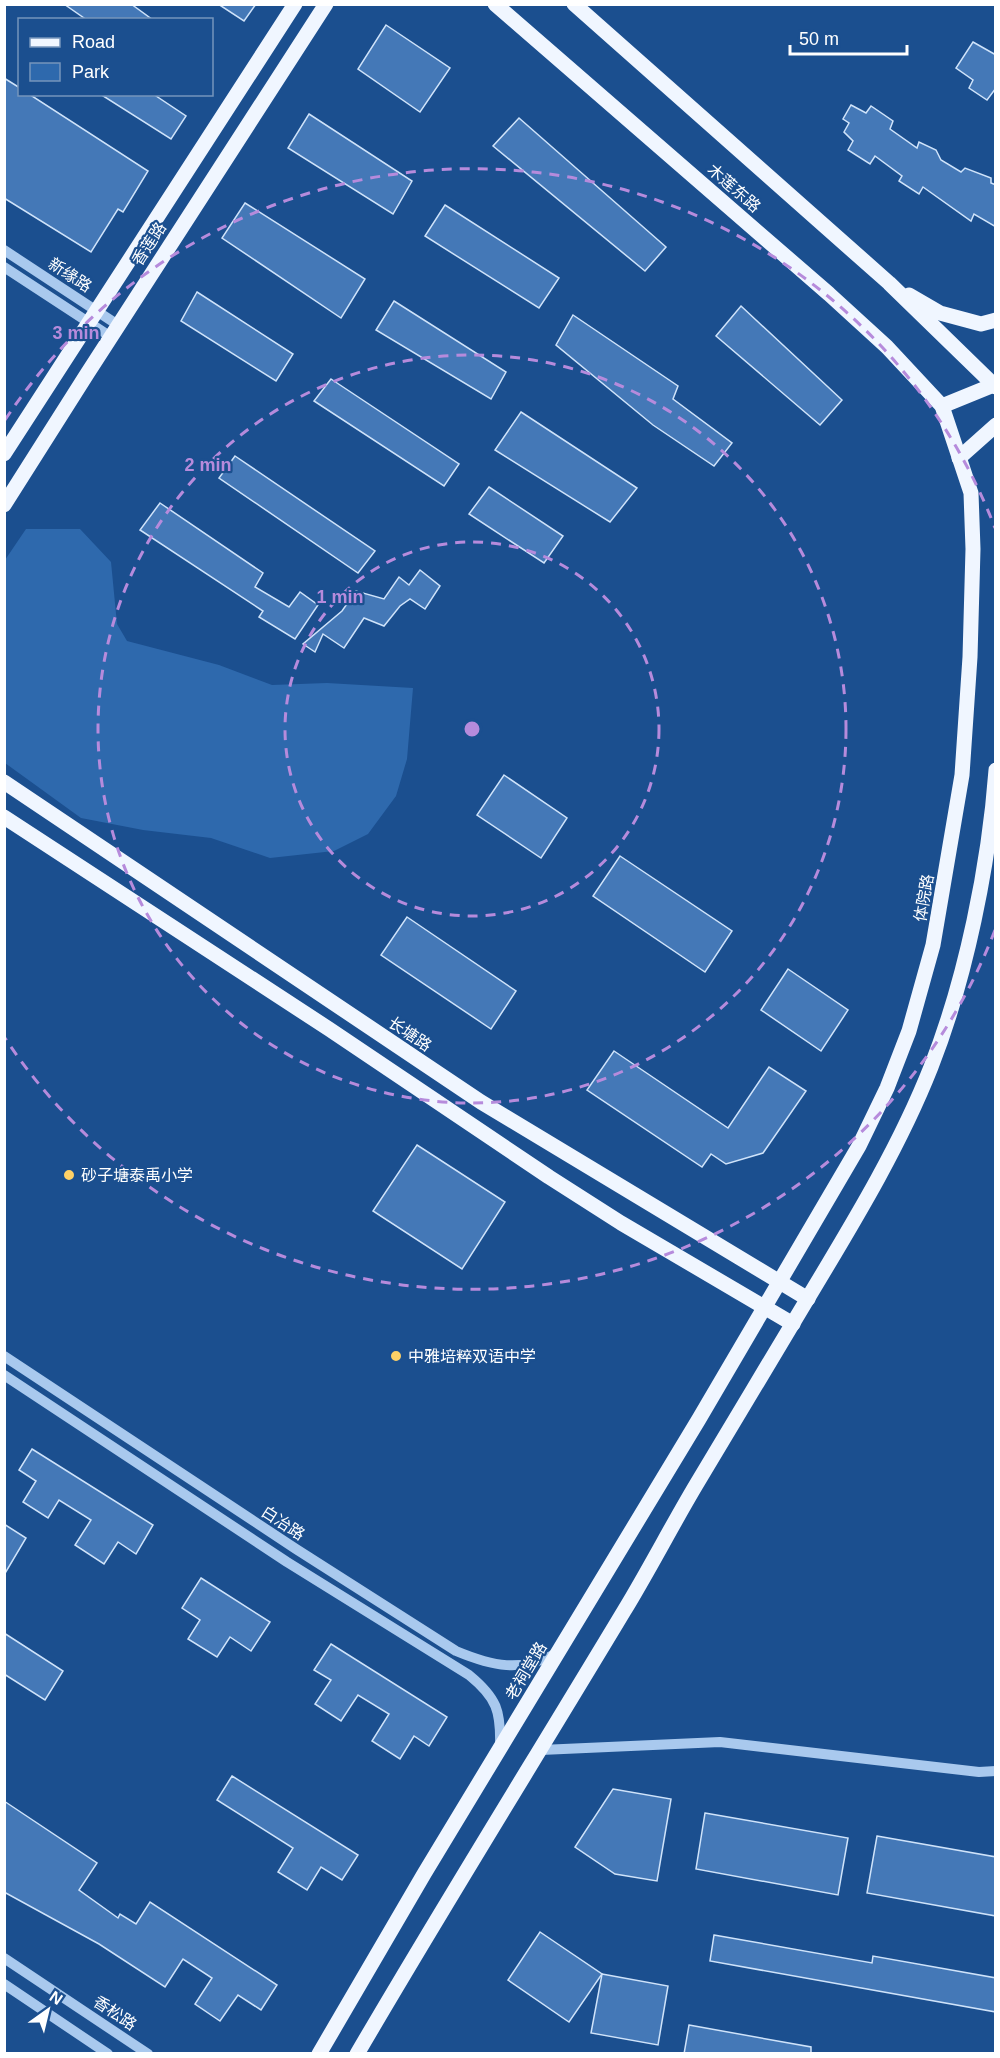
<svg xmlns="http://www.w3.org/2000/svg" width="1000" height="2058" font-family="Helvetica,'Noto Sans SC',sans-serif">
  <rect width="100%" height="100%" fill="#1b4f8f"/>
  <!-- green -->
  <polygon fill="#2e69ad" points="26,529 80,529 111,562 117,624 127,641 219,665 272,685 327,683 413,688 407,759 396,796 368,834 334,851 270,858 211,838 143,830 81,818 5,763 5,560"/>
  <!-- building -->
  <g fill="#4478b7" stroke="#cfe3fa" stroke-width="1.5">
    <polygon points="64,4 131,4 153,20 87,20"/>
    <polygon points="218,4 256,4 244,21"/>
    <polygon points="386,25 450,68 420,112 358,69"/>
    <polygon points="973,42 996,55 996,88 987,100 969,88 973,80 956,68"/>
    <polygon points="4,78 20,88 20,94 29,94 148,171 123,212 118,209 91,252 4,198"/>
    <polygon points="100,94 153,94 186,116 171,139"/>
    <polygon points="851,105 866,113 871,106 893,121 890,129 917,148 919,142 936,150 941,160 961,172 965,168 991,178 991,183 996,185 996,227 974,214 971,221 923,187 919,194 899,181 902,176 875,156 870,164 848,150 853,141 844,132 849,123 843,119"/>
    <polygon points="309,114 412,181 393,214 288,148"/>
    <polygon points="519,118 666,247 645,271 493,146"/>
    <polygon points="245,203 365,279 341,318 222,238"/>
    <polygon points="445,205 559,278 539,308 425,236"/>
    <polygon points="197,292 293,354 276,381 181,321"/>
    <polygon points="394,301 506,372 491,399 376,330"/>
    <polygon points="741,306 842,400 820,425 716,336"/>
    <polygon points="573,315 678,386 673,399 732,443 714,466 653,425 556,345"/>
    <polygon points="331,379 459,464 444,486 314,401"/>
    <polygon points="521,412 637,488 610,522 495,450"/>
    <polygon points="235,456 375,551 358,573 219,478"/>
    <polygon points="489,487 563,536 544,563 469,514"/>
    <polygon points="160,503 263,573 255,587 289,607 300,592 318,605 295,639 259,617 263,611 140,530"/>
    <polygon points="420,570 440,586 425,609 410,599 400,606 384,626 364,618 344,648 323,634 315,652 303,644 342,611 356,591 384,599 399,577 409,585"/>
    <polygon points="504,775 567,818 541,858 477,815"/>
    <polygon points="620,856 732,931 705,972 593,896"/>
    <polygon points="407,917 516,991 491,1029 381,955"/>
    <polygon points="788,969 848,1010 821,1051 761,1010"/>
    <polygon points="614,1051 728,1128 769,1067 806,1091 763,1153 726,1164 711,1154 702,1167 587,1090"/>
    <polygon points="417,1145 505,1202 462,1269 373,1211"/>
    <polygon points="32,1449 153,1525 136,1554 118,1542 104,1564 75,1545 91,1520 59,1500 48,1518 23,1502 36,1481 19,1470"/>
    <polygon points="4,1524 26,1538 4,1575"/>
    <polygon points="201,1578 270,1622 251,1651 230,1637 217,1657 188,1639 200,1620 182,1608"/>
    <polygon points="4,1633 63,1671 45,1700 4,1674"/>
    <polygon points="331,1644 447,1717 429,1746 414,1736 400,1759 372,1741 389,1714 358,1695 341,1721 315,1704 331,1680 314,1670"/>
    <polygon points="232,1776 358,1855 342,1880 321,1867 307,1890 278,1872 293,1848 217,1800"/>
    <polygon points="613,1789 671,1799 657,1881 615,1874 575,1847"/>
    <polygon points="4,1801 97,1863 79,1890 118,1918 120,1914 136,1924 150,1902 277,1985 261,2010 238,1995 220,2021 195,2004 212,1978 183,1959 165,1987 99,1944 4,1892"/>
    <polygon points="705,1813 848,1838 838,1895 696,1869"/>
    <polygon points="877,1836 996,1857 996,1916 867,1893"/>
    <polygon points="540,1932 602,1974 569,2022 508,1980"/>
    <polygon points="714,1935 872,1963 873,1956 996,1978 996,2012 710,1961"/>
    <polygon points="602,1974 668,1986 658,2045 591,2033"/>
    <polygon points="689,2025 811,2047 811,2054 684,2054"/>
  </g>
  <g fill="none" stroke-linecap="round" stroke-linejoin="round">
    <!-- minor -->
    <g stroke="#a9c9ee" stroke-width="10">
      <polyline points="4,250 118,325"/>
      <polyline points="4,267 111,337"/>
      <path d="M4,1356L296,1549L456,1651C492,1666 521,1673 557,1653"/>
      <path d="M4,1375L287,1562L469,1675C497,1698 501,1711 500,1746"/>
      <polyline points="541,1750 720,1742 979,1772 996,1771"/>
      <polyline points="4,1958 148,2054"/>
      <polyline points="4,1984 108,2054"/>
    </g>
    <!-- major -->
    <g stroke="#f0f6ff" stroke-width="15">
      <polyline points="574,4 889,283 996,387"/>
      <polyline points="909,295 940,313 981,324 996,320"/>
      <polyline points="942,406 996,384"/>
      <polyline points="4,454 295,4"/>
      <polyline points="959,458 996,425"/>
      <polyline points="4,505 87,374 326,4"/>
      <polyline points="4,782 481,1102 808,1299"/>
      <polyline points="4,817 329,1029 549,1177 621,1223 793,1324"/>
      <polyline points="319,2054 424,1874 699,1419 859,1146 887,1088 909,1031 933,945 962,775 970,657 973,549 971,493 942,406 887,347 829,294 495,4"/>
      <path d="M357,2054C444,1905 535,1759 624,1611C649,1570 671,1527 696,1485C733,1423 771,1360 808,1298C853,1223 899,1148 931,1067C966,978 989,865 996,770"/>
    </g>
  </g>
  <!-- distance rings -->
  <g fill="none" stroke="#b68bdc" stroke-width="3" stroke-dasharray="10 8">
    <circle cx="472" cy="729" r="187"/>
    <circle cx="472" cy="729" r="374"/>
    <path d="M995 930A560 560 0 0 1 5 1038M5 420A560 560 0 0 1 995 528"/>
  </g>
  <!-- markers -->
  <g fill="#ffd166" stroke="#1b4f8f" stroke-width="2">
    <circle cx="69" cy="1175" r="6"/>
    <circle cx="396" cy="1356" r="6"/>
  </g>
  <g text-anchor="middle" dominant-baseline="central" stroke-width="4.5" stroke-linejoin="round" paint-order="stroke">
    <!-- street labels -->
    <g font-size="16" fill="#fff" stroke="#1b4f8f">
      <text transform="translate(734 188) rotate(41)">木莲东路</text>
      <text transform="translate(149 244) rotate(-57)">香莲路</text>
      <text transform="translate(70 275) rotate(33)">新缘路</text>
      <text transform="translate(924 898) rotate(-80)">体院路</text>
      <text transform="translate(410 1034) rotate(34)">长塘路</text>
      <text transform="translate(283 1523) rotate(33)">白冶路</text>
      <text transform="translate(526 1671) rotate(-59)">老祠堂路</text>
      <text transform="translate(115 2013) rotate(34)">香松路</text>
    </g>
    <!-- poi labels -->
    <g font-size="16" fill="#fff" stroke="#1b4f8f" text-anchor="start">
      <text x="81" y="1175">砂子塘泰禹小学</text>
      <text x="408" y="1356">中雅培粹双语中学</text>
    </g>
  </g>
  <circle cx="472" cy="729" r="9" fill="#b68bdc" stroke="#1b4f8f" stroke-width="3"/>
  <g font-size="18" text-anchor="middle" font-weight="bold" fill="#b68bdc" stroke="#1b4f8f" stroke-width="4.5" stroke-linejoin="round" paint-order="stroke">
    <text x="76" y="339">3 min</text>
    <text x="208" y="471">2 min</text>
    <text x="340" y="603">1 min</text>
  </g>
  <!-- border -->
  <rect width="1000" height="2058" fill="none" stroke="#ffffff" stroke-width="12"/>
  <!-- legend -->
  <rect x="18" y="18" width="195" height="78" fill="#1b4f8f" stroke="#7695bc" stroke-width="1.5"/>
  <rect x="30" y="38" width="30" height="9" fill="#f0f6ff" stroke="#7695bc" stroke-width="1.5"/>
  <text x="72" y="48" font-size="18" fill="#ffffff">Road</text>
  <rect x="30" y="63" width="30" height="18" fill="#2e69ad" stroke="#7695bc" stroke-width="1.5"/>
  <text x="72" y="78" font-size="18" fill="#ffffff">Park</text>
  <!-- north arrow -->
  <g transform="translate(48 2010) rotate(34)" stroke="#1b4f8f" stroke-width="4.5" paint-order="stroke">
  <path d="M0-4.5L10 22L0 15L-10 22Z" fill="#ffffff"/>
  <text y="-9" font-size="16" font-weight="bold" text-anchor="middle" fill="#ffffff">N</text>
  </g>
  <!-- scale -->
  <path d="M790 45v9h117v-9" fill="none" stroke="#ffffff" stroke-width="3"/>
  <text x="799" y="45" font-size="18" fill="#ffffff" stroke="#1b4f8f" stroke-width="4.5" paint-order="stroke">50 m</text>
</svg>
